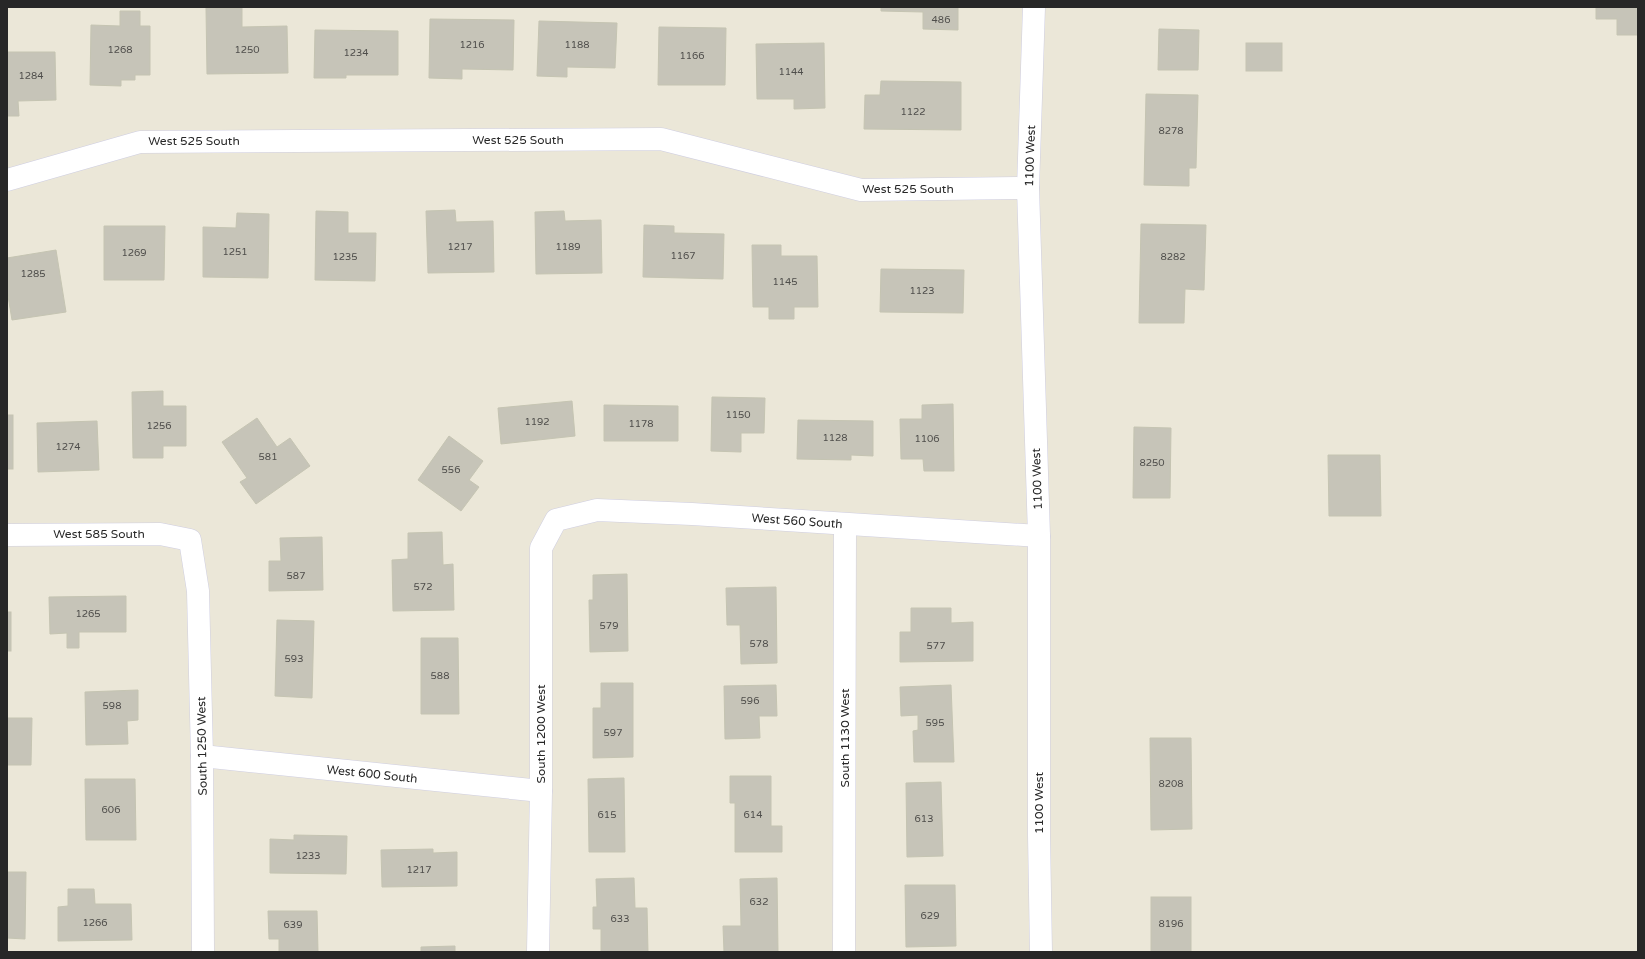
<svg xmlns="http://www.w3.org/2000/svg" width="1645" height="959" font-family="'Varela Round',sans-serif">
  <rect width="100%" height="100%" fill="#ebe7d8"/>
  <!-- building -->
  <g fill="#c6c4b8" stroke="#c5c4b2">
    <polygon points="881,7 958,7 958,30 923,29 923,12 881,11"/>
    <polygon points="1596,7 1638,7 1638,35 1617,35 1617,19 1596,19"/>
    <polygon points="206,8 242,8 242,27 287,26 288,73 207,74"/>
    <polygon points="120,11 140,11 140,26 150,26 150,75 135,75 135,80 121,80 121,86 90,85 91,25 120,26"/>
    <polygon points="430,19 514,20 513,70 462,69 462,79 429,78"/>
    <polygon points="539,21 617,23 615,68 567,67 567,77 537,76"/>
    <polygon points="659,27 726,28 725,85 658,85"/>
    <polygon points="1159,29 1199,30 1198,70 1158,70"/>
    <polygon points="315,30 398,31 398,75 346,75 346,78 314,78"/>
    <polygon points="824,43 825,108 794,109 794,99 757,99 756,44"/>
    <rect x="1246" y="43" width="36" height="28"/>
    <polygon points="7,52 55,52 56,100 18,101 19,116 7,116"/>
    <polygon points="881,81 961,82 961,130 864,129 865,95 880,95"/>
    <polygon points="1146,94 1198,95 1196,168 1189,168 1189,186 1144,185"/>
    <polygon points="455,210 456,222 493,221 494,272 428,273 426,211"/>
    <polygon points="316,211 348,212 348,233 376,233 375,281 315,280"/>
    <polygon points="564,211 565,221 601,220 602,273 536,274 535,212"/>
    <polygon points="237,213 269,214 268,278 203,277 203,227 236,228"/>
    <polygon points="1141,224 1206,225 1204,290 1185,289 1184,323 1139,323"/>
    <polygon points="644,225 674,226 674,233 724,234 723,279 643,277"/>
    <polygon points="104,226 165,226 164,280 104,280"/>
    <polygon points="752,245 781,245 781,256 817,256 818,307 794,307 794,319 769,319 769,307 753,307"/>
    <polygon points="56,250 66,312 12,320 7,290 7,258"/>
    <polygon points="881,269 964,270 963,313 880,312"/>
    <polygon points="163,391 163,406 186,406 186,446 163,446 163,458 133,458 132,392"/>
    <polygon points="712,397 765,398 764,433 741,433 741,452 711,451"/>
    <polygon points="572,401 575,436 501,444 498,408"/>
    <polygon points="953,404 954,471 924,471 923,459 901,459 900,419 922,419 922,405"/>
    <polygon points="604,405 678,406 678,441 604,441"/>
    <rect x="7" y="415" width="6" height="54"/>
    <polygon points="257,418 277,447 290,438 310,466 256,504 240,482 247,478 222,442"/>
    <polygon points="798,420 873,421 873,456 851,455 851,460 797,459"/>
    <polygon points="97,421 99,470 38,472 37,423"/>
    <polygon points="1134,427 1171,428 1170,498 1133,498"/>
    <polygon points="449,436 483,461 469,480 479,487 461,511 418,480"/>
    <polygon points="1328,455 1380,455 1381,516 1329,516"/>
    <polygon points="442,532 443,565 453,564 454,610 393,611 392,560 408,559 408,533"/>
    <polygon points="322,537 323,590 269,591 269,561 281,561 280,538"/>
    <polygon points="627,574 628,651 590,652 589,600 593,600 593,575"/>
    <polygon points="776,587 777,663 741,664 740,625 727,625 726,588"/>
    <polygon points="126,596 126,632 79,632 79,648 67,648 67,633 50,634 49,597"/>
    <polygon points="911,608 951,608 951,623 973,622 973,661 900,662 900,632 911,632"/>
    <rect x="7" y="612" width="4" height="39"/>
    <polygon points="277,620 314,621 312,698 275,696"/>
    <polygon points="421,638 458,638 459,714 421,714"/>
    <polygon points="601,683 633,683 633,757 593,758 593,708 601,708"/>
    <polygon points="776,685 777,716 759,716 760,738 725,739 724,686"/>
    <polygon points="951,685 954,762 914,762 913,731 918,730 918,715 901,716 900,687"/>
    <polygon points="138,690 138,720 127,721 128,744 86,745 85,692"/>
    <polygon points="7,718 32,718 31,765 7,765"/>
    <polygon points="1150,738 1191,738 1192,829 1151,830"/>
    <polygon points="730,776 771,776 771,826 782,826 782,852 735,852 735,803 730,803"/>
    <polygon points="624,778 625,852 589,852 588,779"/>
    <polygon points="85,779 135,779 136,840 86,840"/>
    <polygon points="941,782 943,856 907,857 906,783"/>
    <polygon points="294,835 347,836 346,874 270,873 270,839 294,840"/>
    <polygon points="433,849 433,853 457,852 457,886 382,887 381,850"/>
    <polygon points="7,872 26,872 25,939 7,938"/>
    <polygon points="634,878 635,908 647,908 648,952 601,952 601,929 593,929 593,907 597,907 596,879"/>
    <polygon points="777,878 778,952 724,952 723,926 741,926 740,879"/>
    <polygon points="905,885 955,885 956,946 906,947"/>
    <polygon points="68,889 94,889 95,904 131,904 132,940 58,941 58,907 68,906"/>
    <rect x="1151" y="897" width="40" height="55"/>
    <polygon points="268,911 317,911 318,952 279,952 279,939 269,939"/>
    <polygon points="455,946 455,952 421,952 421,947"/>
  </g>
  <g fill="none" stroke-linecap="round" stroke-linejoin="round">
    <!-- minor casing -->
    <g stroke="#cfcee1" stroke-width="23">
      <g id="minor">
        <polyline points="1034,7 1028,188 1039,536 1039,835 1041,952"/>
        <polyline points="7,180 140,142 661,139 861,190 1028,188"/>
        <polyline points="7,535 160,534 190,540 198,591 202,756 203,952"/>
        <polyline points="202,756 541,791"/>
        <polyline points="538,952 541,791 541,548 556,520 597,510 692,514 1039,536"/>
        <polyline points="844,952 845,525"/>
      </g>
    </g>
    <!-- minor -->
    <use href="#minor" stroke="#fff" stroke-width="22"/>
  </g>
  <g text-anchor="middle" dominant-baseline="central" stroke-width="3" stroke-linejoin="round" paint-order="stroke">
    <!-- number labels -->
    <g font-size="10" fill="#4f4e4b">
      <text x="941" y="20">486</text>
      <text x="472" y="45">1216</text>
      <text x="577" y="45">1188</text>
      <text x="120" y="50">1268</text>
      <text x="247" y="50">1250</text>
      <text x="356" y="53">1234</text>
      <text x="692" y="56">1166</text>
      <text x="791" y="72">1144</text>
      <text x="31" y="76">1284</text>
      <text x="913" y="112">1122</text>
      <text x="1171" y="131">8278</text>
      <text x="460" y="247">1217</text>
      <text x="568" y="247">1189</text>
      <text x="235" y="252">1251</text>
      <text x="134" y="253">1269</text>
      <text x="683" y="256">1167</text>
      <text x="345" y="257">1235</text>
      <text x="1173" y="257">8282</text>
      <text x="33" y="274">1285</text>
      <text x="785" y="282">1145</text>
      <text x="922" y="291">1123</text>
      <text x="738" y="415">1150</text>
      <text x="537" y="422">1192</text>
      <text x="641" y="424">1178</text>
      <text x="159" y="426">1256</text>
      <text x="835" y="438">1128</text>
      <text x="927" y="439">1106</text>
      <text x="68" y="447">1274</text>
      <text x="268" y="457">581</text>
      <text x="1152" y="463">8250</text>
      <text x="451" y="470">556</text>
      <text x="296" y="576">587</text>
      <text x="423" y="587">572</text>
      <text x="88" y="614">1265</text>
      <text x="609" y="626">579</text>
      <text x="759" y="644">578</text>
      <text x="936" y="646">577</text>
      <text x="294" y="659">593</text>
      <text x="440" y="676">588</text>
      <text x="750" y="701">596</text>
      <text x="112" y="706">598</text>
      <text x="935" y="723">595</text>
      <text x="613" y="733">597</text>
      <text x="1171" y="784">8208</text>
      <text x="111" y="810">606</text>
      <text x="607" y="815">615</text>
      <text x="753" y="815">614</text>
      <text x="924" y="819">613</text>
      <text x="308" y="856">1233</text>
      <text x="419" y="870">1217</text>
      <text x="759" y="902">632</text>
      <text x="930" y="916">629</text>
      <text x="620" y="919">633</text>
      <text x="95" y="923">1266</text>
      <text x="1171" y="924">8196</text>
      <text x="293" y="925">639</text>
    </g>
    <!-- street labels -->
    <g font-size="12" fill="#272727" stroke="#fff">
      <text x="518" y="140">West 525 South</text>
      <text x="194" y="141">West 525 South</text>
      <text transform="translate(1030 156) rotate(-88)">1100 West</text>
      <text x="908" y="189">West 525 South</text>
      <text transform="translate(1037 479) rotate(-92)">1100 West</text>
      <text transform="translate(797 521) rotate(4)">West 560 South</text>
      <text x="99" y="534">West 585 South</text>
      <text transform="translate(541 734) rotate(-90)">South 1200 West</text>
      <text transform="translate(845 738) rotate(-90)">South 1130 West</text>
      <text transform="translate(202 746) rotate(-91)">South 1250 West</text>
      <text transform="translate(372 774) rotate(6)">West 600 South</text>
      <text transform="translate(1039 803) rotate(-90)">1100 West</text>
    </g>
  </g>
  <!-- border -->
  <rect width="1645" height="959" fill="none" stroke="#272727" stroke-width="16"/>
</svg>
